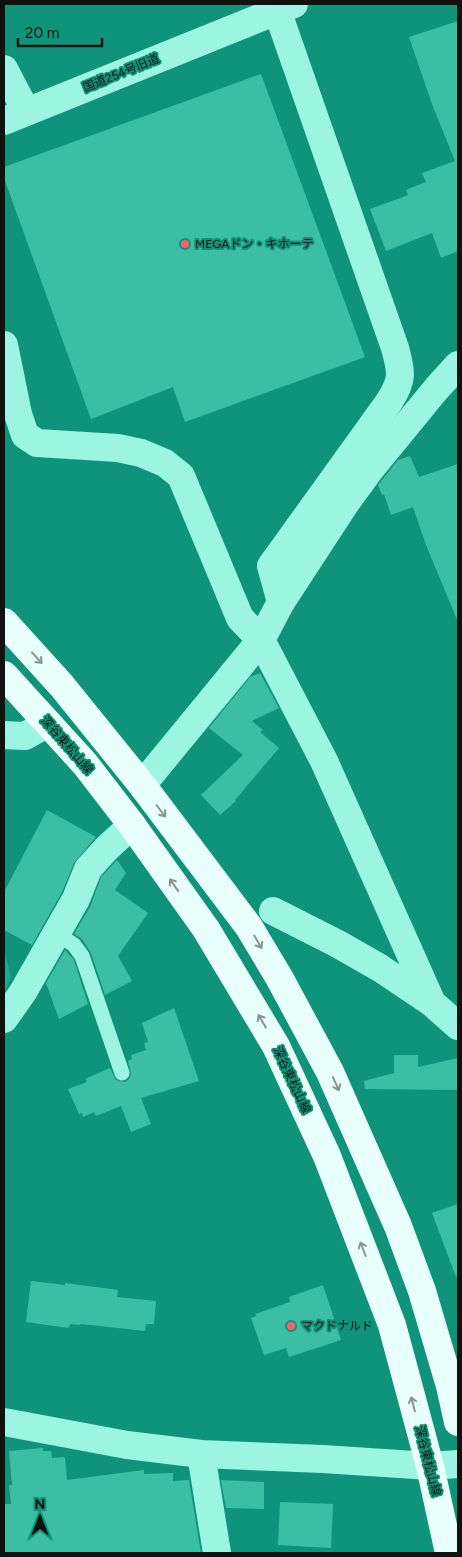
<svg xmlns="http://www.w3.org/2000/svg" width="462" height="1557" font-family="Figtree,'Noto Sans JP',sans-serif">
  <rect width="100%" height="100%" fill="#0f947b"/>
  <!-- green -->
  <polygon fill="#16ae90" points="4,951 5,953 11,977 4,994"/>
  <!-- building -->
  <g fill="#3cbea5">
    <polygon points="458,21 458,251 441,258 432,233 386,251 370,209 408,195 406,190 426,182 422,173 455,161 432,104 409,37"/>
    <polygon points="261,74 365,357 185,422 173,387 91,419 4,178 4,167"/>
    <polygon points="410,456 419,477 458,464 458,622 426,545 413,507 391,515 384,494 382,495 378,485 398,460"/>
    <polygon points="260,673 279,708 252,721 263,730 260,732 279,748 235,800 236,801 220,815 201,795 243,755 209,728 250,677"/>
    <polygon points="47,810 96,837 74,863 62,892 32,945 4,930 4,892"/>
    <polygon points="117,860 126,873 115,890 148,913 118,956 132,981 105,995 91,953 82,939 74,934 90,907 101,877"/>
    <polygon points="65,950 74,960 88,1004 59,1019 46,983"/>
    <polygon points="174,1008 199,1081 141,1098 151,1124 131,1132 121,1106 96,1116 94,1112 83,1117 82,1113 79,1114 68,1089 87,1082 85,1079 110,1068 116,1080 125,1082 129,1079 131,1074 128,1061 132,1059 131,1055 146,1050 144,1043 148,1042 142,1023"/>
    <polygon points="394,1055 418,1055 418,1067 458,1058 458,1090 365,1089 364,1081 394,1073"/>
    <polygon points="458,1204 458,1276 456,1277 432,1213"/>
    <polygon points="31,1281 65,1285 65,1283 118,1290 117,1297 156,1301 154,1324 146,1324 145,1331 81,1324 80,1325 70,1324 69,1328 26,1322"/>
    <polygon points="323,1285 341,1340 289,1357 286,1348 264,1355 251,1318 257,1316 255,1314 290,1302 289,1297"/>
    <polygon points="43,1448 43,1451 51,1451 52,1458 65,1457 67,1480 144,1470 144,1474 173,1473 173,1481 189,1480 201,1553 4,1553 4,1504 11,1504 9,1485 12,1485 9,1451"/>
    <polygon points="221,1480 264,1482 264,1509 226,1508"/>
    <polygon points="280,1502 333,1504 331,1548 278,1545"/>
  </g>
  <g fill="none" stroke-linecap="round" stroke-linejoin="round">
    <!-- service -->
    <polyline stroke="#9cf4e2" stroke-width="15" points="56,933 74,945 82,956 122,1073"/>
    <!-- minor -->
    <g stroke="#9cf4e2" stroke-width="28">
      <path d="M277,10L395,348C402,373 403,380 389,402L271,566L281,602"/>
      <polyline points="4,69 26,111"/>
      <polyline points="4,345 18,414 25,435 37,443 118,448 141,453 165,463 181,476 240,618 261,640 324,761 432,1003 458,1026"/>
      <polyline points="4,735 25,736 48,723"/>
      <polyline points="142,785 261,640 281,602 345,504 369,471 437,388 458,365"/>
      <polyline points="273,911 338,944 380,968 432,1003"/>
      <polyline points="4,1019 23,992 76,899 88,869 106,849 132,825"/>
      <polyline points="4,1422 127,1445 201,1454 323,1459 430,1466 458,1464"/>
      <polyline points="201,1454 217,1553"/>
    </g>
    <!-- tertiary -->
    <polyline stroke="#9cf4e2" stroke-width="28" points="4,121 294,4"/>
    <!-- primary -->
    <g stroke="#e9fffc" stroke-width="28">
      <polyline points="4,622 62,686 142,785 249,927 280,979 330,1072 398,1226 422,1291 450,1386 458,1422"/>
      <polyline points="4,675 85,764 132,825 206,929 276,1046 327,1156 392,1325 430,1466 449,1553"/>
    </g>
  </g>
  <!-- one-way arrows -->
  <defs><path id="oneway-shaft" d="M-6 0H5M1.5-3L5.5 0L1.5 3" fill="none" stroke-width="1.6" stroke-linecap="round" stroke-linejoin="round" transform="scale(1.25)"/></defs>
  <g stroke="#889492">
    <use href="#oneway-shaft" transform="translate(37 658) rotate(48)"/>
    <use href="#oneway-shaft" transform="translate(161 811) rotate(53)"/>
    <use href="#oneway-shaft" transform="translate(174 885) rotate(-125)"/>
    <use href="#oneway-shaft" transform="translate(258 942) rotate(60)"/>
    <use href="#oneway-shaft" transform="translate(262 1021) rotate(-120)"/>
    <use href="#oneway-shaft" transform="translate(336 1084) rotate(66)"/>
    <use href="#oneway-shaft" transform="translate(363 1249) rotate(-111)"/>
    <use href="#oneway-shaft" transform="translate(413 1404) rotate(-105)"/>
  </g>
  <!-- markers -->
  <g fill="#ff5f65" stroke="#0f947b" stroke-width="2">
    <circle cx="185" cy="244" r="5"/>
    <circle cx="291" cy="1326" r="5"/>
  </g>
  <g text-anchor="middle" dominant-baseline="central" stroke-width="4" stroke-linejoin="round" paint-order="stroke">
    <!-- street labels -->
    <g font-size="12" fill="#111" stroke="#0f947b">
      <text transform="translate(121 73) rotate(-22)">国道254号旧道</text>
      <text transform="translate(67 745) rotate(49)">深谷東松山線</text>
      <text transform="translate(292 1080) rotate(65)">深谷東松山線</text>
      <text transform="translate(428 1461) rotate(76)">深谷東松山線</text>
    </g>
    <!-- poi labels -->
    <g font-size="12" fill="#111" stroke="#0f947b" text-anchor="start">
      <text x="195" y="244">MEGAドン・キホーテ</text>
      <text x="301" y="1326">マクドナルド</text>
    </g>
  </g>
  <!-- border -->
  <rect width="462" height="1557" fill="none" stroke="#111111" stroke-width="10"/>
  <!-- north arrow -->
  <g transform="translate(40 1517)" stroke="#0f947b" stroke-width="4" paint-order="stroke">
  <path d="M0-4L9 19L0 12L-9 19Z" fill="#111111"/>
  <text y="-8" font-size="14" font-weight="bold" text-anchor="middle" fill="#111111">N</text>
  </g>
  <!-- scale -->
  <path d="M18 38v8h84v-8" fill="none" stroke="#111111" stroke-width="2.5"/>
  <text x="25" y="38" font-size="15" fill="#111111" stroke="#0f947b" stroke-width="4" paint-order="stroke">20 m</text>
</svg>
